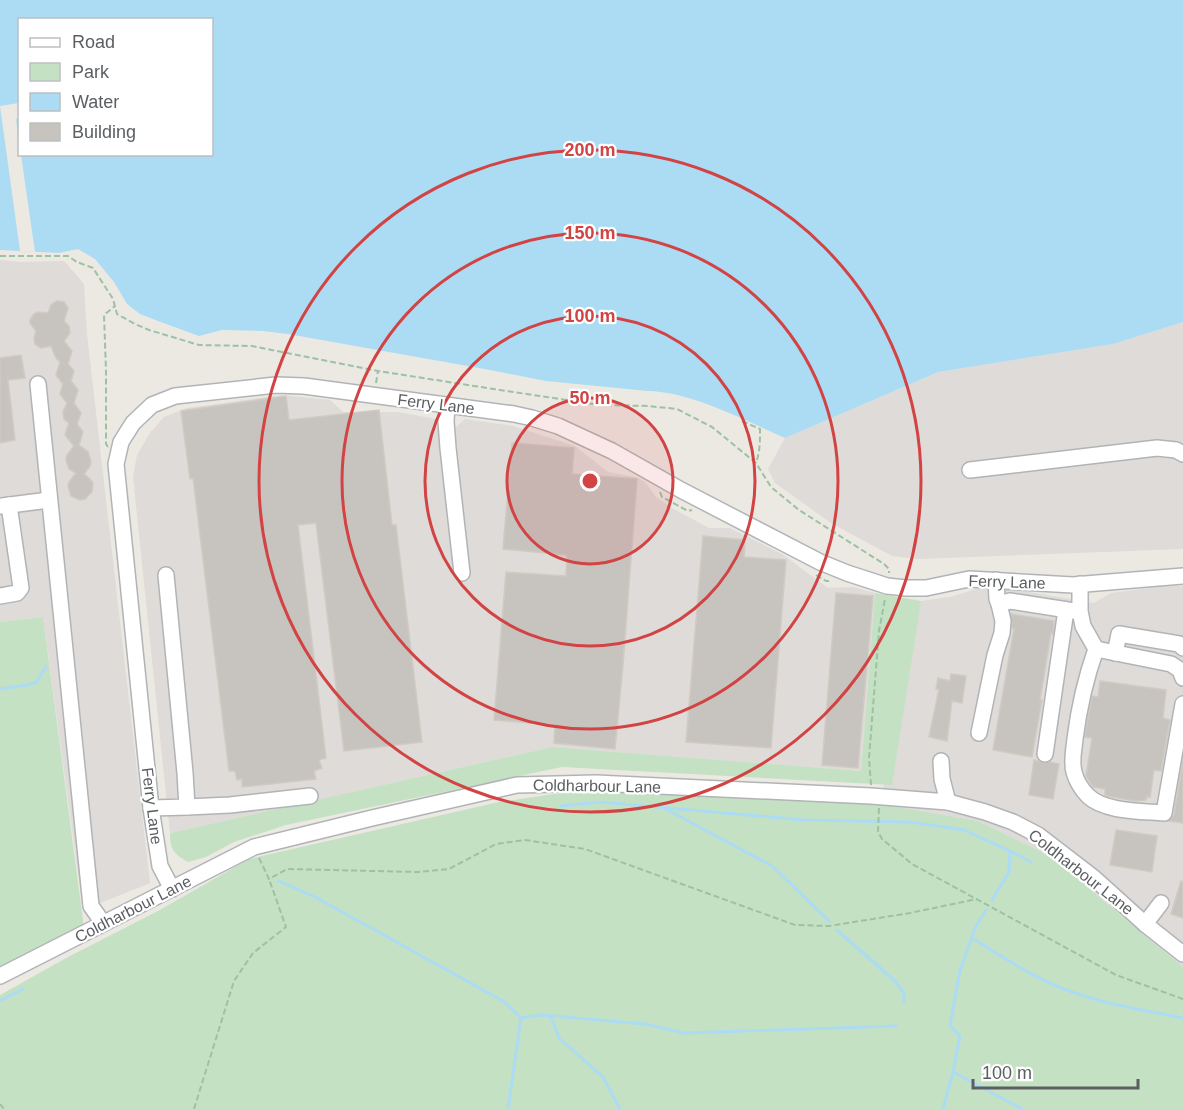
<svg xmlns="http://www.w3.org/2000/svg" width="1183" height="1109" font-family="Arial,sans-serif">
  <rect width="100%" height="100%" fill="#ece9e3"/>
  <!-- industrial -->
  <g fill="#dedbd8">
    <polygon points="0,260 21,262 64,261 84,284 87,334 150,883 83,910 43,617 0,622"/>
    <polygon points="1183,322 1183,549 917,559 892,556 831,523 775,483 768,469 785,438 938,372 1113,344"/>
    <polygon points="282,395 330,400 343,412 398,412 436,419 437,428 455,428 465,419 513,426 575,446 608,472 636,477 645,482 656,497 672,508 709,528 730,528 782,554 828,588 853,587 875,593 861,771 552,747 170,833 133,477 137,455 150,433 164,417 187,408"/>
    <polygon points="1166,586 1183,586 1183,967 1050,856 978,821 880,804 921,601 950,597 980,588 1006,588 1094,603 1111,593"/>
  </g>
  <!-- green -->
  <g fill="#c5e1c3">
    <path d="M875,593L921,601L892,785L562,767L286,825L234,842L206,857L188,862C174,854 170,850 170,833L552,747L861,771Z"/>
    <polygon points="43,617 84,928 0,966 0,622"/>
    <polygon points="575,791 880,804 978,821 1050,856 1183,967 1183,1109 0,1109 0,995 68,957 158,911 249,859 499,802"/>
  </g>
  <!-- water -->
  <path fill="#acdbf4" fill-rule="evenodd" d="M0,0H1183V322L1113,344L938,372L785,438C744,420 692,392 648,391L546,381L490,370L288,334L263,331L222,330L199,336L158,321L140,314L127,304L114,282L95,259L78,249L59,253L0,250ZM20,20H212V154H20Z"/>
  <!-- pier -->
  <polygon fill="#ece9e3" points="19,103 19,118 16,119 19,144 20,154 21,155 35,252 20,251 0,106"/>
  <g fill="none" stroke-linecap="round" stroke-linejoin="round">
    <!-- stream -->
    <g stroke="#acdbf4" stroke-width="3">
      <polyline points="0,689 28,685 37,682 46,666"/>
      <polyline points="561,806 600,802 804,820 911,822 964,830 1010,851 1031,862"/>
      <polyline points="666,809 772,866 829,921"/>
      <polyline points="279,881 315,897 503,1001 521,1018 508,1109"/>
      <polyline points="992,900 1009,872 1010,851"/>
      <polyline points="837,930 896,982 904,993 904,1003"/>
      <path d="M972,938C998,954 1024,972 1052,984C1094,1003 1139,1009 1183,1018"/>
      <polyline points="0,1001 23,989"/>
      <polyline points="551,1017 559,1038 603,1077 620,1109"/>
      <polyline points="521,1018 541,1015 645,1024 684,1033 896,1026"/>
      <polyline points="953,1072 1022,1109"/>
      <polyline points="943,1109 953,1072 960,1036 950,1026 960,970 976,926 986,910"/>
    </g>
  </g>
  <!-- building -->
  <g fill="#c7c4c0" stroke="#d0cac2" stroke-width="1.5">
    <polygon points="57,301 64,302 68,308 64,321 69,326 70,333 64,341 72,351 68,364 74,371 71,381 78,390 74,403 81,413 77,424 83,432 79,445 88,452 91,461 90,466 84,474 90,479 93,483 92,492 85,499 80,500 71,496 68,486 69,482 76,473 69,469 66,460 67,455 74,446 65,435 69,423 64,419 63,412 67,403 60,394 63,384 56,375 60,362 56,358 51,346 41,348 35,344 34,338 36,331 30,323 30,320 34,314 38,312 48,313 51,305"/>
    <polygon points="21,355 25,378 8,380 15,440 0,443 0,358"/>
    <polygon points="286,396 289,420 379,410 392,525 396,525 422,742 344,751 316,523 298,525 326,758 319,760 322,768 314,771 316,779 242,787 242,779 237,780 235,771 229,771 193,478 190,479 181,411"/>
    <polygon points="512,443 574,448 572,474 637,479 623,665 615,749 554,743 555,725 494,720 506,572 566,576 567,555 503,549"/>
    <polygon points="703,536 745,540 744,557 786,560 771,748 686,742"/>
    <polygon points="836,593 873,596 858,768 822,765"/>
    <polygon points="1011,614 1054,621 1053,634 1051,633 1040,700 1042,700 1032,757 993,750 1014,629 1012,628"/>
    <polygon points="951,674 966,676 962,703 952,701 947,741 929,737 939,689 936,689 938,678 950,681"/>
    <polygon points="1100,681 1166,690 1163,718 1170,720 1161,771 1154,770 1150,797 1147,796 1146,800 1135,801 1107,796 1105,795 1105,789 1093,787 1086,776 1092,738 1085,737 1086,729 1092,696 1098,697"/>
    <polygon points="1034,760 1043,763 1050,762 1059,764 1053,799 1029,795"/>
    <polygon points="1183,761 1183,823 1169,821 1174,815"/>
    <polygon points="1116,830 1157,836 1152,872 1110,865"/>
    <polygon points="1181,881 1183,882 1183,918 1171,914"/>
  </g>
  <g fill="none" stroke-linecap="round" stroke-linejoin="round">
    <!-- minor casing -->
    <g stroke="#b1b4b7" stroke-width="18">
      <g id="minor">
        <polyline points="38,384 91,906 103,923"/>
        <polyline points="447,405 446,421 448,448 462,573"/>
        <polyline points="970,470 1157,448 1176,450 1183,454"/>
        <polyline points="2,506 49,500"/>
        <polyline points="996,580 997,599 999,604 1010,601 1074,611"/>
        <polyline points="1080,584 1080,611 1083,626 1096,649 1171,664 1180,670 1183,678"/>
        <polyline points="0,596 17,593 21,588 9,505"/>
        <path d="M1096,649C1085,680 1079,707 1075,739C1074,750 1071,761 1074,772C1076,780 1082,790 1088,796C1105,812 1141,811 1164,813L1183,704"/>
        <polyline points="1115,653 1119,634 1179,644 1183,648"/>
        <polyline points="979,733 995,655 1002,633 1003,621 999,604"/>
        <polyline points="1045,754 1066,610"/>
        <polyline points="941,761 942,779 948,802"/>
        <polyline points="187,807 230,805 310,796"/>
        <polyline points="151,808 187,807 185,773 166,575"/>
        <polyline points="172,889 160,866 151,808 116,464 121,442 133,423 152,405 175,396 276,385 304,386 514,414 532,418 558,426 612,451 681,490 820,562 847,573 887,586 906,588 926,588 969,579 1073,585 1183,576"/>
        <polyline points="1145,924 1161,903"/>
        <polyline points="0,976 254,847 372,818 517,785 596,783 871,796 948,802 985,812 1013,822 1038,835 1094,878 1145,924 1183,954"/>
      </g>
    </g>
    <!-- path -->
    <g stroke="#9dc1a4" stroke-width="2" stroke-dasharray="6 3" stroke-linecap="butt">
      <polyline points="0,256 68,256 77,262 93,268 113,299 117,314 135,324 149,330 199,345 252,346 378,371 500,390 600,405 648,406 677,409 712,427 756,463 771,487 799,510 884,564 889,569 889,573"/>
      <polyline points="376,383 378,371"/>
      <path d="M742,421L760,429C760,441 760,452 756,463"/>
      <polyline points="108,447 106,444 106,371 104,315 115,306"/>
      <polyline points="660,492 662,497 688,511 692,510"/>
      <polyline points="816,575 826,581 829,581"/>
      <polyline points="871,785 869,758 879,631 885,599"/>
      <polyline points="879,808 878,832 882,839 912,864 1116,975 1183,999"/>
      <polyline points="259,858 269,879 287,869 418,872 449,869 496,844 525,840 585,849 795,925 829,926 910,913 977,899"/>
      <polyline points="0,1104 4,1109"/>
      <polyline points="194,1109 234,981 253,953 286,927 269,879"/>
    </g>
    <!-- minor -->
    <use href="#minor" stroke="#fff" stroke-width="15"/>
  </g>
  <!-- distance rings -->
  <circle cx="590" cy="481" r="83" fill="#d24344" fill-opacity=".12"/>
  <g fill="none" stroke="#d24344" stroke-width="3">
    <circle cx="590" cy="481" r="83"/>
    <circle cx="590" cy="481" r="165"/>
    <circle cx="590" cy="481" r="248"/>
    <circle cx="590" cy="481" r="331"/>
  </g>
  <g text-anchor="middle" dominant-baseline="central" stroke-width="4.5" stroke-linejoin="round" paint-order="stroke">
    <!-- street labels -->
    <g font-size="16" fill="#5b5f62" stroke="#fff">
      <text transform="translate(436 404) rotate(7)">Ferry Lane</text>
      <text transform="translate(1007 582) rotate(2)">Ferry Lane</text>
      <text transform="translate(597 786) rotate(1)">Coldharbour Lane</text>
      <text transform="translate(152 806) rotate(83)">Ferry Lane</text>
      <text transform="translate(1081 872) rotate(38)">Coldharbour Lane</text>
      <text transform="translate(133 909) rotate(-27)">Coldharbour Lane</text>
    </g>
  </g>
  <circle cx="590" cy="481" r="9" fill="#d24344" stroke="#fff" stroke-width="3"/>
  <g font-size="18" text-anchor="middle" font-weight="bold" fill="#d24344" stroke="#fff" stroke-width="4.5" stroke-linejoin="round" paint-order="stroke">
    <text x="590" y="156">200 m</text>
    <text x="590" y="239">150 m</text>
    <text x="590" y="322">100 m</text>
    <text x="590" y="404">50 m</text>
  </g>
  <!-- legend -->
  <rect x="18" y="18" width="195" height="138" fill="#ffffff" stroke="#bdbfc0" stroke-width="1.5"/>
  <rect x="30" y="38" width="30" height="9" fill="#ffffff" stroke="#bdbfc0" stroke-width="1.5"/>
  <text x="72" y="48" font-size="18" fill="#5b5f62">Road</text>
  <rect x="30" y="63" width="30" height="18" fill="#c5e1c3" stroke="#bdbfc0" stroke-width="1.5"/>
  <text x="72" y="78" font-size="18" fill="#5b5f62">Park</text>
  <rect x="30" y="93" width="30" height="18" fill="#acdbf4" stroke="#bdbfc0" stroke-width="1.5"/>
  <text x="72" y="108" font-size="18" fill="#5b5f62">Water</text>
  <rect x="30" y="123" width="30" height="18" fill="#c7c4c0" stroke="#bdbfc0" stroke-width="1.5"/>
  <text x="72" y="138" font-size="18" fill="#5b5f62">Building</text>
  <!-- scale -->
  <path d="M973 1079v9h165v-9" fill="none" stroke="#5b5f62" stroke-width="3"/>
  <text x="982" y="1079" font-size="18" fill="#5b5f62" stroke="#ffffff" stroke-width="4.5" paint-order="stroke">100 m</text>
</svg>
